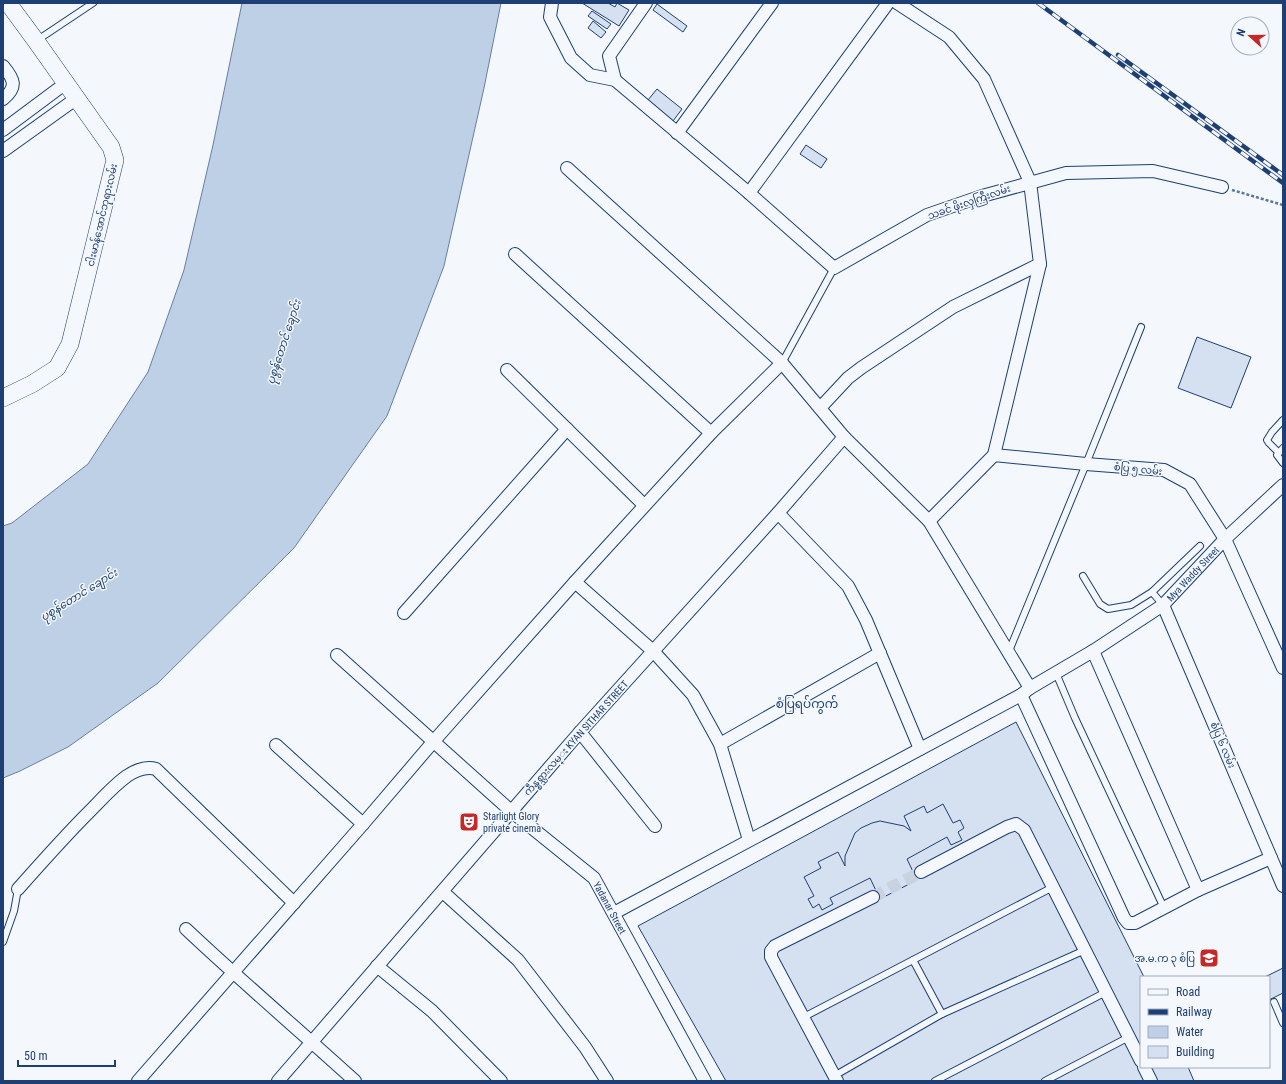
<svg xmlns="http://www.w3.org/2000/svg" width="1286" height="1084" font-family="'Roboto Condensed','Noto Sans Myanmar',sans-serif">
  <rect width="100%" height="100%" fill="#f4f7fb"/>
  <!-- water -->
  <polygon fill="#bed0e5" stroke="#687fa3" points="242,3 501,3 484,88 444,266 387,416 294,548 158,683 68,747 20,771 3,778 3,526 12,523 88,464 148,372 184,270 213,145"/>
  <!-- building -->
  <g fill="#d5e0f0" stroke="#1d3f73">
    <polygon points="582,3 608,3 615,7 617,3 629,10 619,26"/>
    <polygon points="657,4 687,26 683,32 653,10"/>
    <polygon points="592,11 611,24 607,29 588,16"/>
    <polygon points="593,21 606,32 601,38 588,28"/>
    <polygon points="657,89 682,109 673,121 648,100"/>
    <polygon points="806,145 827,159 821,168 800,154"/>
    <polygon points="1197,337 1251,357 1231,408 1178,388"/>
    <polygon points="1016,722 1144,977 1141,977 1141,1067 1188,1067 1194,1081 726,1081 638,926"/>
    <polygon points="943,804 953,823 960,820 964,828 958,832 962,840 951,845 947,837 907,859 917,880 880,899 870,878 830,898 833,904 822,910 819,904 813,908 808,899 814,896 804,877 821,868 818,862 838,852 845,866 845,856 855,833 861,828 872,823 880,821 904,826 911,831 904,816 924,806 927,813"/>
    <polygon points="1283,968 1283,993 1269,1000 1269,977 1265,977"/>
  </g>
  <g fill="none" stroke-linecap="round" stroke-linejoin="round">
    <!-- street-tunnel -->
    <polyline stroke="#c9d2e0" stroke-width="12" stroke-dasharray="12 6" stroke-linecap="butt" points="873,897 921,872"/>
    <!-- lane casing -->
    <g stroke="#1d3f73" stroke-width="8">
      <g id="lane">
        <polyline points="36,41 93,3"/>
        <polyline points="782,363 834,268"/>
        <polyline points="1283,448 1277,455 1283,463"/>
        <polyline points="1278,452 1269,443 1267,440 1272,432 1283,420"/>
        <polyline points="1083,576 1100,604 1108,609 1131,605 1152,592 1163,605"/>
        <polyline points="1152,592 1200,546"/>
        <polyline points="1009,651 1086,464 1141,327"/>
        <polyline points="1056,673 1075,718 1164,908"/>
        <polyline points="3,942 14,911 18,889"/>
        <polyline points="913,960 1053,887"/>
        <polyline points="1274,1002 1283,1023"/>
        <polyline points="802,1018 913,960 942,1014"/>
        <polyline points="834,1076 942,1014 1085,950"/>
        <polyline points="935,1081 1106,992"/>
        <polyline points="1045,1081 1129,1037"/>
      </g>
    </g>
    <!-- street casing -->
    <g stroke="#1d3f73" stroke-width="14">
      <g id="street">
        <polyline points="552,3 550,17 571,58 590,75 615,80 749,193 834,268 927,215 982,196 1066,173 1153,171 1222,187"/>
        <path d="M3,66C14,79 18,87 3,99"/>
        <polyline points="615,80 609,56 646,3"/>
        <polyline points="3,130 66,83"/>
        <polyline points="677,133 772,3"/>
        <polyline points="3,151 77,98"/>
        <polyline points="567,168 782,363 844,437 929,521 1030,688"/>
        <polyline points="749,193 888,3"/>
        <polyline points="515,254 711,433"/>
        <polyline points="507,370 644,505"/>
        <polyline points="820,408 848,378 861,368 953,307 1040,264 1030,182 984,79 949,37 897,3"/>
        <polyline points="994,455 1040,264"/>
        <polyline points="778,513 848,586 866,620 920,749"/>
        <polyline points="929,521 994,455 1086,464 1164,470 1190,484 1225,539 1283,668"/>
        <polyline points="575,582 653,651 693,695 720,744 749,840"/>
        <polyline points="1163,605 1283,886"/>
        <polyline points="404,613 567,429"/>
        <polyline points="1093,651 1198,890"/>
        <path id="s1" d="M337,655L511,811L594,878L705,1081"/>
        <polyline points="1021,695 1124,918 1128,923 1135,923 1198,890 1271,858"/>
        <polyline points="580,732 655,826"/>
        <polyline points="720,744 880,653"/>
        <polyline points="276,745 363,824"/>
        <polyline points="921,872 1007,827 1016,824 1024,830 1141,1061"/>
        <path d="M18,889C41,863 64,837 89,812C101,800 113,786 127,776C136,770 146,766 156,769L294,903"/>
        <polyline points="443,892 518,960 585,1047 607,1081"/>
        <path id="s2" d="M614,913L1021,695L1030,688L1093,651L1163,605L1225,539L1283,485"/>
        <path d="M186,929C241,981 299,1030 355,1081"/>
        <polyline points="377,966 432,1011 501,1081"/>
        <polyline points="1144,1067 1151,1081"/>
        <polyline points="138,1081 363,824 433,742 575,582 711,433 782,363"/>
        <polyline points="278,1081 580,732 778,513 844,437"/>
        <polyline points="837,1081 771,957 771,951 775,946 873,897"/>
      </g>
    </g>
    <!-- secondary casing -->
    <g stroke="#1d3f73" stroke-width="18">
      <polyline id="secondary" points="3,398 32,384 57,368 70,344 115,160 111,147 36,41 8,3"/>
    </g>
    <!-- path -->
    <polyline stroke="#5e769c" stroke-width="2.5" stroke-dasharray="3 2" stroke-linecap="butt" points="1232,190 1283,205"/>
    <!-- lane -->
    <use href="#lane" stroke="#f4f7fb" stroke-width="6"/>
    <!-- street -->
    <use href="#street" stroke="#f4f7fb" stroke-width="12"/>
    <!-- secondary -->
    <use href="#secondary" stroke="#f4f7fb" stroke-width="17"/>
    <!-- rail casing -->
    <g stroke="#1d3f73" stroke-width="4.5">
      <g id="rail">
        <polyline points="1038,3 1283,183"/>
        <polyline points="1118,55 1283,175"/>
      </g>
    </g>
    <!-- rail -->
    <use href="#rail" stroke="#f4f7fb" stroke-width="3" stroke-dasharray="9" stroke-linecap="butt"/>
  </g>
  <!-- icons -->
  <defs>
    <g id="theatre-square" transform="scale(1)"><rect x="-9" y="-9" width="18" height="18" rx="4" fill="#c62828" stroke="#f4f7fb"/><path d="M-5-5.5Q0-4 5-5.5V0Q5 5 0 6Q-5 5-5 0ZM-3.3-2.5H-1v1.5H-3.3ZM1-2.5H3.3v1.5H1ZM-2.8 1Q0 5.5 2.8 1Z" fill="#fff"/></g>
    <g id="school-square" transform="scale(1)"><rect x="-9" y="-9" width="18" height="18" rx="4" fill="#c62828" stroke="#f4f7fb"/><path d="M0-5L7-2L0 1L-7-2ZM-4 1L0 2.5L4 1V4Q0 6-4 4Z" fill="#fff"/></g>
  </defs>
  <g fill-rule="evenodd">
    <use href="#theatre-square" x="469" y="822"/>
    <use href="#school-square" x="1209" y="958"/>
  </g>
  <g text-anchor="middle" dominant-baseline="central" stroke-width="3" stroke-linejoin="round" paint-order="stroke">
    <!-- street labels -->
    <g font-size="10" fill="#1d3f73" stroke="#f4f7fb">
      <text transform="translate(969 202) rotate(-19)">သခင် ဖိုးလှကြီးလမ်း</text>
      <text transform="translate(102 215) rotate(-77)">ငါးမာန်အောင်ဘုရားလမ်း</text>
      <text transform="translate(1138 469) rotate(6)">စံပြ ၅ လမ်း</text>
      <text stroke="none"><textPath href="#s2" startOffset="673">Mya Waddy Street</textPath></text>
      <text transform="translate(576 738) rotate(-48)">ကဵန္စစ္သားလမ္း KYAN SITHAR STREET</text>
      <text transform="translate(1223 745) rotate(67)">စံပြ ၆ လမ်း</text>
      <text stroke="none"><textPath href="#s1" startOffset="374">Yadanar Street</textPath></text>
    </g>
    <!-- poi labels -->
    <g font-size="10" fill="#1d3f73" stroke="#f4f7fb" text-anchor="start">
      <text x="483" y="816">Starlight Glory<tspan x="483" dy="12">private cinema</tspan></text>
      <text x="1195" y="958" text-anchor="end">အ.မ.က ၃ စံပြ</text>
    </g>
    <!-- water labels -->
    <g font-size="11" font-style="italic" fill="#1d3f73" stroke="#f4f7fb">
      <text transform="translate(284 342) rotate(-72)">ပုစွန်တောင် ချောင်း</text>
      <text transform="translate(79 595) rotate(-32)">ပုစွန်တောင် ချောင်း</text>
    </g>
    <!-- quarter labels -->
    <g font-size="12" fill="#1d3f73" stroke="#f4f7fb">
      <text x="807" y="704">စံပြရပ်ကွက်</text>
    </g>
  </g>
  <!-- border -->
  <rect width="1286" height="1084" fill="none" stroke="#1d3f73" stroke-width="8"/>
  <!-- legend -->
  <rect x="1140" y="976" width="130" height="92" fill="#f4f7fb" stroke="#9eadc5"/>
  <rect x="1148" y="989" width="20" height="6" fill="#f4f7fb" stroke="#9eadc5"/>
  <text x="1176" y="996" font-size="12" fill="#1d3f73">Road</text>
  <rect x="1148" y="1009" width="20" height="6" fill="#1d3f73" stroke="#9eadc5"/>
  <text x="1176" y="1016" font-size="12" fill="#1d3f73">Railway</text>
  <rect x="1148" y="1026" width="20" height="12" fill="#bed0e5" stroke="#9eadc5"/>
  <text x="1176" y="1036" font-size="12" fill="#1d3f73">Water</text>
  <rect x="1148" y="1046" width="20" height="12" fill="#d5e0f0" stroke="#9eadc5"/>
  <text x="1176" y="1056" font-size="12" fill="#1d3f73">Building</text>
  <!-- north arrow -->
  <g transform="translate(1250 36) rotate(291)"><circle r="19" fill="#f4f7fb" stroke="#9eadc5"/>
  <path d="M0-3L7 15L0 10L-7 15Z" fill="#c62828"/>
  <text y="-6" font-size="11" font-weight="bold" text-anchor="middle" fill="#1d3f73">N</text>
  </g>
  <!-- scale -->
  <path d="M18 1060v6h97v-6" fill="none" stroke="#1d3f73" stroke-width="2"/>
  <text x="24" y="1060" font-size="12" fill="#1d3f73" stroke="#f4f7fb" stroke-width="3" paint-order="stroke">50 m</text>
</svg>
